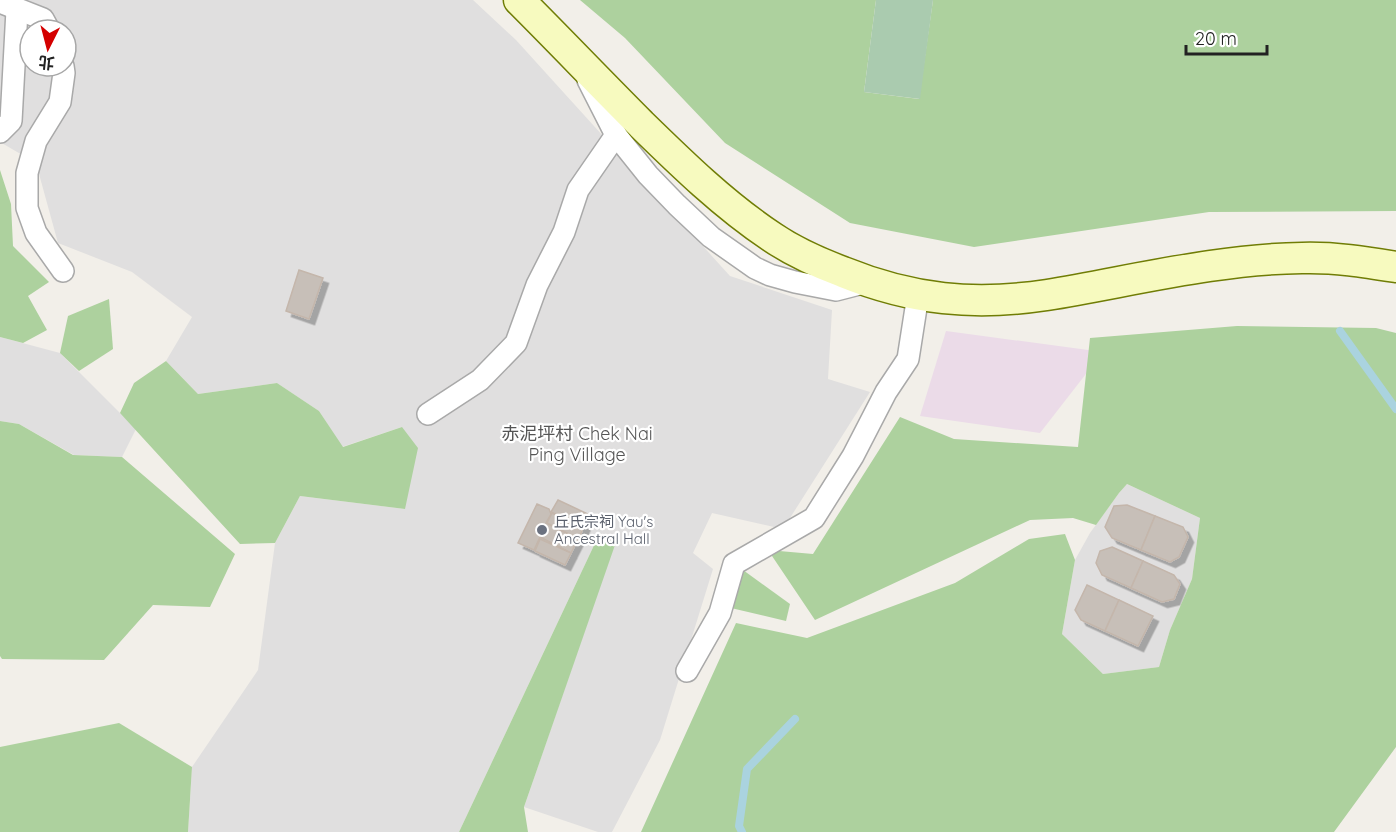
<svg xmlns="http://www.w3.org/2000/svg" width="1396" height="832" font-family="Quicksand,'Noto Sans TC',sans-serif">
  <defs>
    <filter id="shadow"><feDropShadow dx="5.5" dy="5.5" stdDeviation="0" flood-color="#0004"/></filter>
  </defs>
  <rect width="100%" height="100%" fill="#f2efe9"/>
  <!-- residential -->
  <g fill="#e0dfdf" fill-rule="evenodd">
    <path d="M0,0H473L516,40L730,276L832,310L828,379L870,392L783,529L712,513L693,553L713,569L660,740L612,832H598L524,807L614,545L597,539L459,832H188L192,767L258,670L275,543L300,496L405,509L402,427L342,447L319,411L277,383L198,394L166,361L192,317L132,272L58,243L36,163L0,142ZM30,30H66V66H30Z"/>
    <polygon points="0,337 60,353 136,429 122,457 74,455 19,424 0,421"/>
    <polygon points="1127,484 1200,518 1192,579 1170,630 1159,667 1103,674 1062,634 1075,560 1090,533 1119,493"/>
  </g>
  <!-- industrial -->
  <polygon fill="#ebdbe8" points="946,331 1103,352 1040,433 920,416"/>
  <!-- forest -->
  <g fill="#add19e">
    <polygon points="580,0 876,0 864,92 919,99 933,0 1396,0 1396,211 1209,212 974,247 850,223 725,143 625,38"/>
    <polygon points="0,170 11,204 13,246 49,282 28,296 47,330 23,343 0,337"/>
    <polygon points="109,299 113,349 79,371 60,353 68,316"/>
    <polygon points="1237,326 1376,328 1396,333 1396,747 1334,832 641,832 736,623 807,638 955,583 1029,539 1065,534 1075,560 1062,634 1103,674 1159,667 1170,630 1192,579 1200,518 1127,484 1119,493 1096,525 1073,518 1030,520 815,620 768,550 813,554 900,417 954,439 1078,447 1090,338"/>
    <polygon points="166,361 198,394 277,383 319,411 343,447 402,427 418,448 405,509 300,496 275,543 240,544 120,413 134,383"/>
    <polygon points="0,421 19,424 73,455 122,457 235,554 210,607 153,605 104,660 2,659 0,656"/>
    <polygon points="597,539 615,545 524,807 528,832 459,832"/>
    <polygon points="743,570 790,604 786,621 731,608"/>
    <polygon points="119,723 192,767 188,832 0,832 0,747"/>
  </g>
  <!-- cemetery -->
  <polygon fill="#aacbaf" points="876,0 933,0 920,99 864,92"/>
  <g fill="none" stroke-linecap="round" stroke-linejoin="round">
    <!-- stream -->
    <g stroke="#aad3df" stroke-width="8">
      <polyline points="1340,331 1396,409"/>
      <polyline points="742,832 739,826 747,769 795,719"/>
    </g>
  </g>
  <!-- building -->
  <g fill="#c7bfb8" stroke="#c4b6ab" stroke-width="1.5" filter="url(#shadow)">
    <polygon points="299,270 323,278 309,319 286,311"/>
    <polygon points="558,500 590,515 583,528 551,512"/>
    <polygon points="537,504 549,509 551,514 546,523 578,539 571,553 540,537 534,550 518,543"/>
    <polygon points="1127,505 1155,516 1141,550 1112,538 1105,527 1114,506"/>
    <polygon points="552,513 583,528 579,539 547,523"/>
    <polygon points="1155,516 1183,527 1188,537 1179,557 1170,562 1141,550"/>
    <polygon points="540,539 571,553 565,565 535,551"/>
    <polygon points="1112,547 1143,561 1131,588 1102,575 1096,563 1100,551"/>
    <polygon points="1143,561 1174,575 1180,584 1174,599 1162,602 1131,588"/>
    <polygon points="1087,585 1119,600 1105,631 1081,620 1075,610"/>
    <polygon points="1119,600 1153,616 1138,646 1105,631"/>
  </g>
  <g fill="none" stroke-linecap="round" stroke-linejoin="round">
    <!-- minor casing -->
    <g stroke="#a9a9a9" stroke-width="24">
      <g id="minor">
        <polyline points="0,2 43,19 49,30"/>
        <polyline points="63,66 64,73 60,102 36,141 27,173 27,208 36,233 63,271"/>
        <polyline points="588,80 616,135 648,175 677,205 711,237 755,268 770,275 795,282 836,290 867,282"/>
        <polyline points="0,132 11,121 17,10"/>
        <polyline points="428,414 480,380 516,343 537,285 564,232 578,190 616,135"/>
        <polyline points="687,671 720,613 734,564 814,518 853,456 886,392 908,359 918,295"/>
      </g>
    </g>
    <!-- secondary casing -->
    <g stroke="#707d05" stroke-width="33">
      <path id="secondary" d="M519,0C560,41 600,83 641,124C682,164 724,205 772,237C794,252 819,263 843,272C912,300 974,306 1047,295C1132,281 1217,259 1302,258C1334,257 1365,262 1396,267"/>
    </g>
    <!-- minor -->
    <use href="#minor" stroke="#fff" stroke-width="21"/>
    <!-- secondary -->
    <use href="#secondary" stroke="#f7fabf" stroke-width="30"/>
  </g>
  <!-- markers -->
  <circle fill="#6b7280" stroke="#fff" stroke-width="2" cx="542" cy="530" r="6"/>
  <g text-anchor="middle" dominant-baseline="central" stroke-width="4.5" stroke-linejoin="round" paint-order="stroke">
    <!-- worship labels -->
    <g font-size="15" fill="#5b616d" stroke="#fff" text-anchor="start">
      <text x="554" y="521">丘氏宗祠 Yau's<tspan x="554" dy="17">Ancestral Hall</tspan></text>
    </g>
    <!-- quarter labels -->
    <g font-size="18" fill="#555" stroke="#fff">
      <text x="577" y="433">赤泥坪村 Chek Nai<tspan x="577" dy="21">Ping Village</tspan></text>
    </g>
  </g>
  <!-- north arrow -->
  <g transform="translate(48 48) rotate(186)"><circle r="28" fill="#ffffff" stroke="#a7a7a7" stroke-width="1.5"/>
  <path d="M0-4.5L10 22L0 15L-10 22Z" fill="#d40000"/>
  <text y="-9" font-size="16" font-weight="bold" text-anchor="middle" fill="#222222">北</text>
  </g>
  <!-- scale -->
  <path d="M1186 45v9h81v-9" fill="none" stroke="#222222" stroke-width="3"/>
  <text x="1195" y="45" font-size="18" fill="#222222" stroke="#ffffff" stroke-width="4.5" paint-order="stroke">20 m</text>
</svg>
